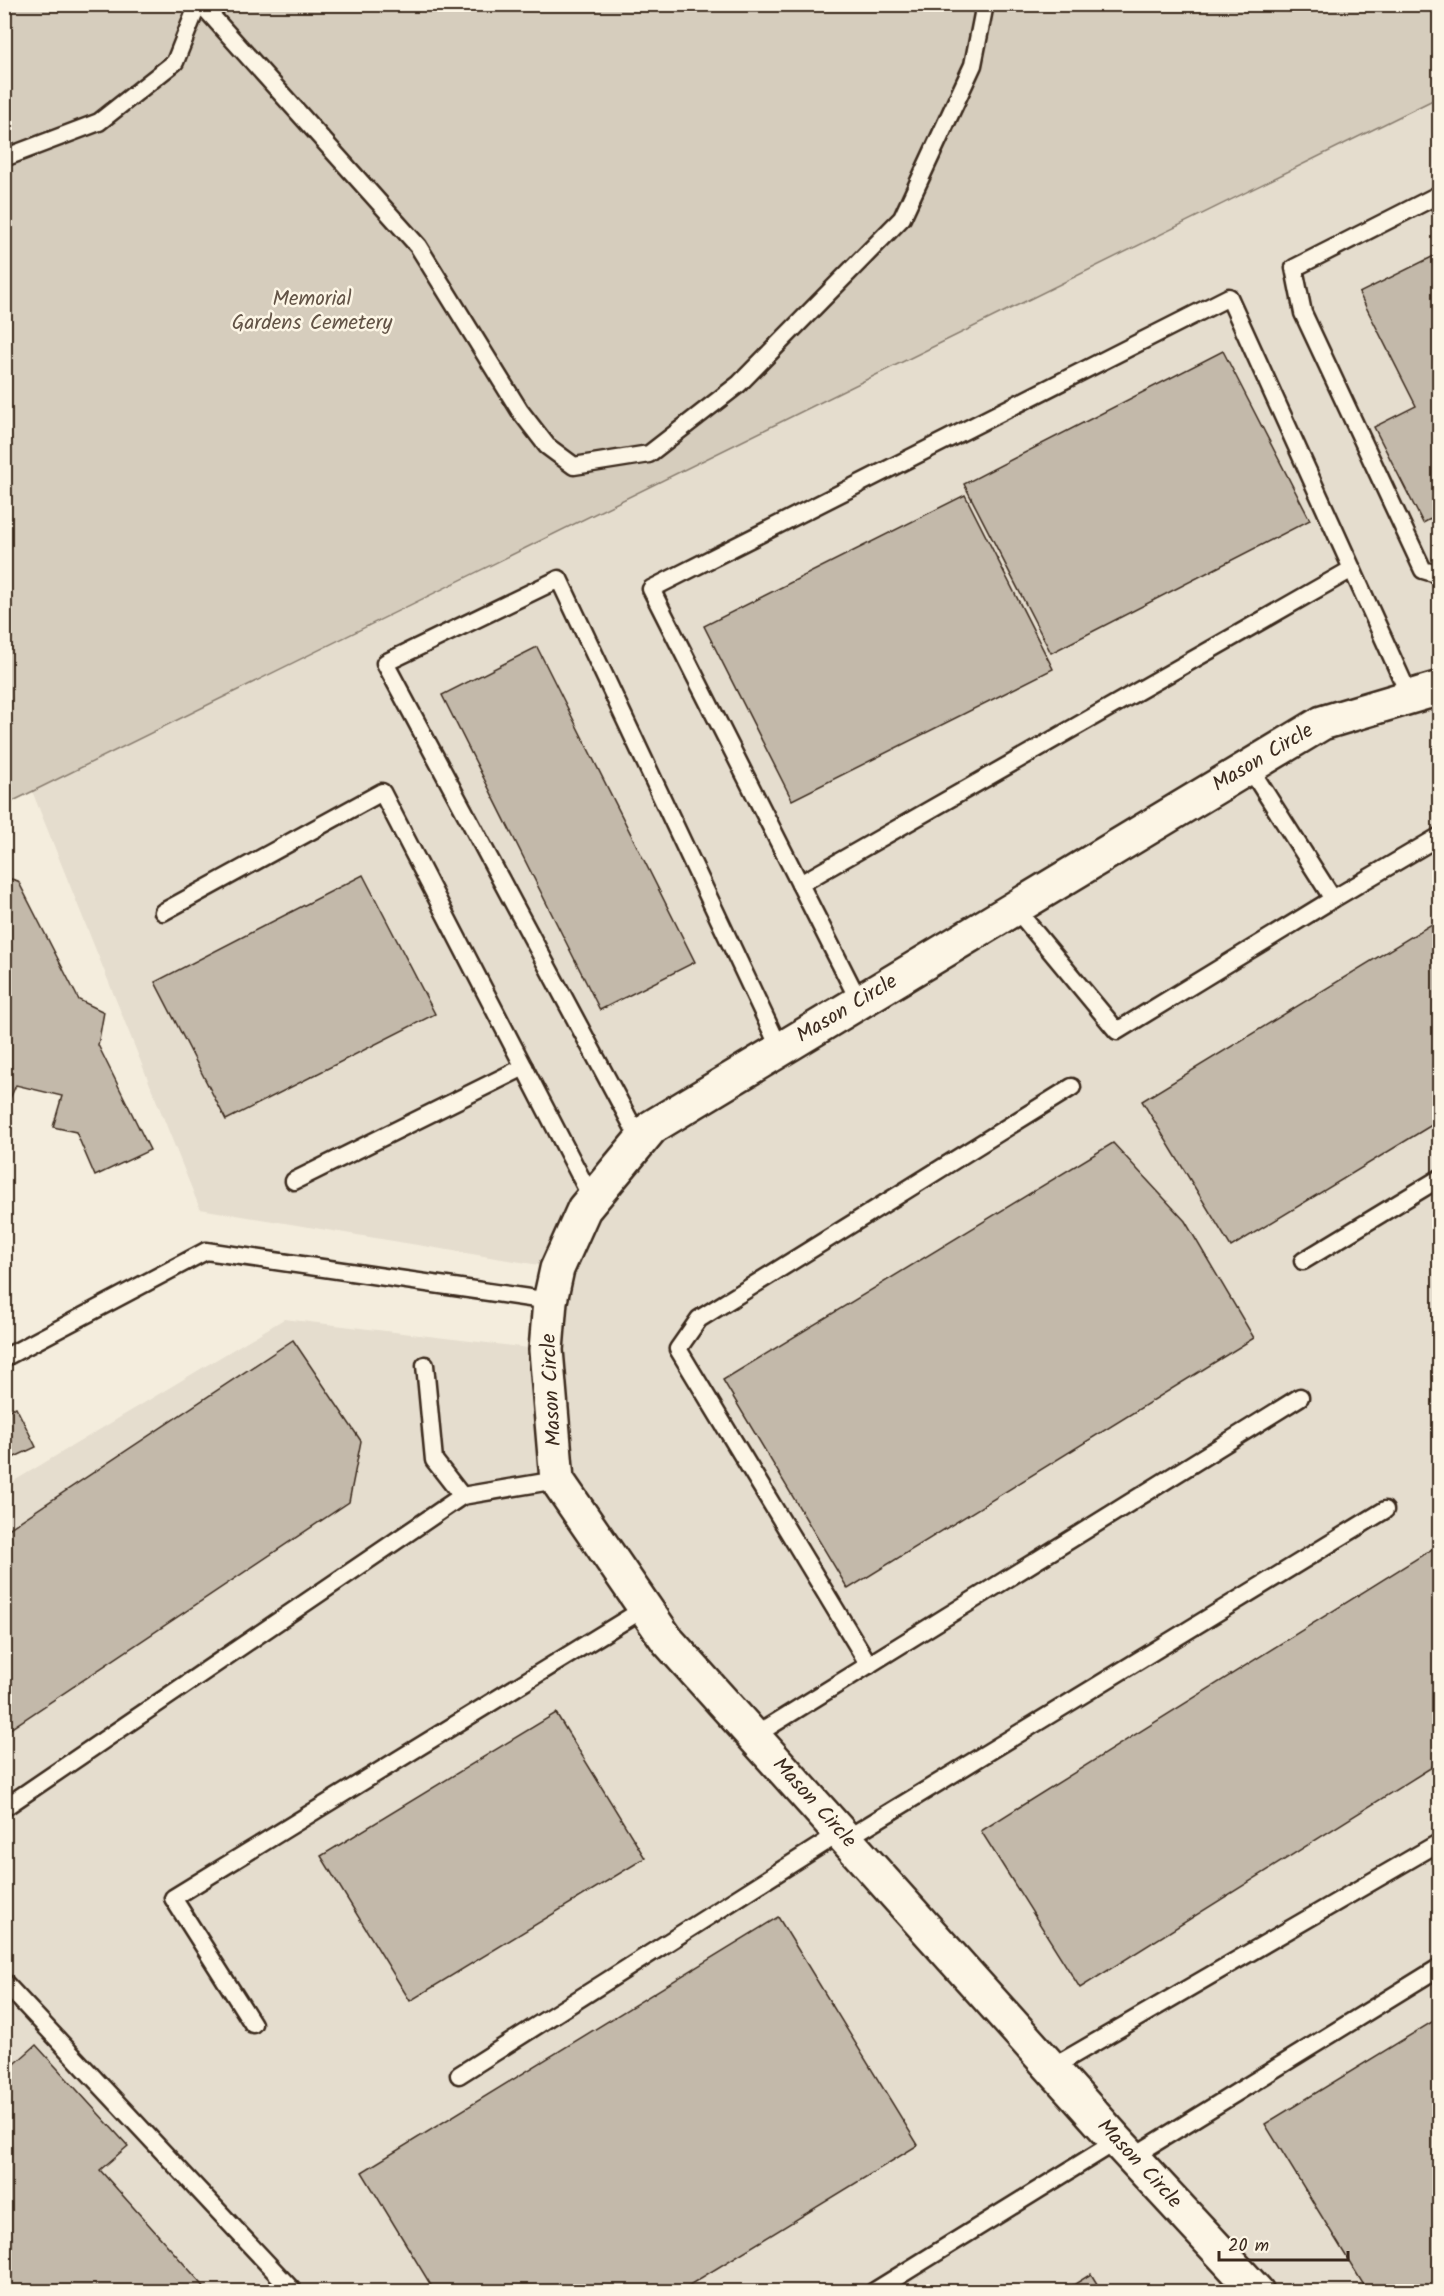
<svg xmlns="http://www.w3.org/2000/svg" width="1444" height="2296" font-family="Kalam,sans-serif">
  <rect width="100%" height="100%" fill="#f4eddd"/>
  <filter id="ink" filterUnits="userSpaceOnUse"><feTurbulence type="fractalNoise" baseFrequency=".0167" numOctaves="2"/><feDisplacementMap in="SourceGraphic" scale="12" xChannelSelector="R" yChannelSelector="G"/><feConvolveMatrix kernelMatrix="1 2 1 2 8 2 1 2 1" color-interpolation-filters="sRGB"/></filter>
  <g filter="url(#ink)">
    <!-- built -->
    <polygon fill="#e5ddce" points="1439,97 1439,2291 5,2291 4,1487 284,1319 546,1350 557,1268 200,1209 32,791"/>
    <!-- green -->
    <polygon fill="#d6cdbd" stroke="#887c6e" stroke-width="1.5" points="5,5 1439,5 1439,97 5,805"/>
    <!-- building -->
    <g fill="#c3b9aa" stroke="#3b2a1e" stroke-width="1.5">
      <polygon points="1440,253 1440,514 1423,523 1374,427 1416,406 1359,293"/>
      <polygon points="1223,351 1310,520 1051,653 964,484"/>
      <polygon points="965,495 1053,669 792,800 704,626"/>
      <polygon points="537,647 695,962 600,1010 442,695"/>
      <polygon points="363,875 435,1014 226,1120 155,982"/>
      <polygon points="4,877 18,881 79,1000 104,1012 98,1045 150,1150 95,1176 76,1132 53,1127 62,1096 16,1085 4,1112"/>
      <polygon points="1440,919 1440,1120 1231,1247 1142,1101"/>
      <polygon points="1113,1143 1185,1221 1254,1338 848,1589 723,1380"/>
      <polygon points="293,1340 361,1441 349,1502 4,1733 4,1532"/>
      <polygon points="16,1407 36,1447 4,1462 4,1412"/>
      <polygon points="1440,1544 1440,1762 1080,1988 981,1831"/>
      <polygon points="556,1713 645,1858 410,2001 321,1856"/>
      <polygon points="778,1917 918,2145 678,2292 435,2292 362,2172"/>
      <polygon points="1440,2017 1440,2292 1368,2292 1265,2124"/>
      <polygon points="36,2045 128,2146 100,2170 209,2292 4,2292 4,2066 8,2070"/>
      <polygon points="1091,2274 1102,2292 1062,2292"/>
    </g>
    <g fill="none" stroke-linecap="round" stroke-linejoin="round">
      <!-- service casing -->
      <g stroke="#3b2a1e" stroke-width="21">
        <g id="service">
          <polyline points="201,4 418,246 520,411 547,446 574,466 649,454 739,384 902,218 973,65 985,4"/>
          <polyline points="4,158 99,122 175,62 198,4"/>
          <polyline points="1440,194 1294,268 1303,313 1423,570 1440,575"/>
          <polyline points="1249,767 1333,899 1440,836"/>
          <polyline points="800,884 1352,569"/>
          <polyline points="1015,908 1117,1031 1333,899"/>
          <polyline points="163,912 382,792 592,1199"/>
          <polyline points="859,1001 651,589 1229,297 1410,697"/>
          <polyline points="640,1140 385,663 559,579 780,1049"/>
          <polyline points="294,1181 524,1067"/>
          <polyline points="1303,1261 1440,1178"/>
          <polyline points="4,1358 206,1251 550,1301"/>
          <polyline points="425,1365 434,1460 462,1496"/>
          <polyline points="869,1665 678,1349 699,1319 1072,1087"/>
          <polyline points="754,1736 1300,1397"/>
          <polyline points="4,1808 462,1496 557,1480"/>
          <polyline points="846,1839 1385,1510"/>
          <polyline points="4,1982 294,2292"/>
          <polyline points="253,2024 173,1898 645,1608"/>
          <polyline points="1051,2068 1440,1842"/>
          <polyline points="459,2075 840,1833"/>
          <polyline points="1132,2157 1440,1967"/>
          <polyline points="873,2292 1117,2141"/>
        </g>
      </g>
      <!-- minor casing -->
      <g stroke="#3b2a1e" stroke-width="38">
        <polyline id="minor" points="1257,2292 1117,2141 667,1640 557,1480 546,1350 550,1301 557,1269 584,1209 652,1127 1322,723 1440,688"/>
      </g>
      <!-- service -->
      <use href="#service" stroke="#fcf5e5" stroke-width="16"/>
      <!-- minor -->
      <use href="#minor" stroke="#fcf5e5" stroke-width="33"/>
    </g>
  </g>
  <g text-anchor="middle" dominant-baseline="central" stroke-width="5" stroke-linejoin="round" paint-order="stroke">
    <!-- park labels -->
    <g font-size="21" fill="#625346" stroke="#fcf5e5">
      <text x="312" y="299">Memorial<tspan x="312" dy="24">Gardens Cemetery</tspan></text>
    </g>
    <!-- street labels -->
    <g font-size="21" fill="#3b2a1e" stroke="#fcf5e5">
      <text transform="translate(1263 758) rotate(-31)">Mason Circle</text>
      <text transform="translate(847 1009) rotate(-31)">Mason Circle</text>
      <text transform="translate(552 1390) rotate(-93)">Mason Circle</text>
      <text transform="translate(814 1803) rotate(48)">Mason Circle</text>
      <text transform="translate(1139 2164) rotate(47)">Mason Circle</text>
    </g>
  </g>
  <!-- margin -->
  <rect width="1444" height="2296" fill="none" stroke="#fcf5e5" stroke-width="24"/>
  <rect x="12" y="12" width="1420" height="2272" fill="none" stroke="#3b2a1e" stroke-width="2" filter="url(#ink)"/>
  <!-- scale -->
  <path d="M1219 2251v9h129v-9" fill="none" stroke="#3b2a1e" stroke-width="3"/>
  <text x="1228" y="2251" font-size="18" fill="#3b2a1e" stroke="#fcf5e5" stroke-width="4.5" paint-order="stroke">20 m</text>
</svg>
